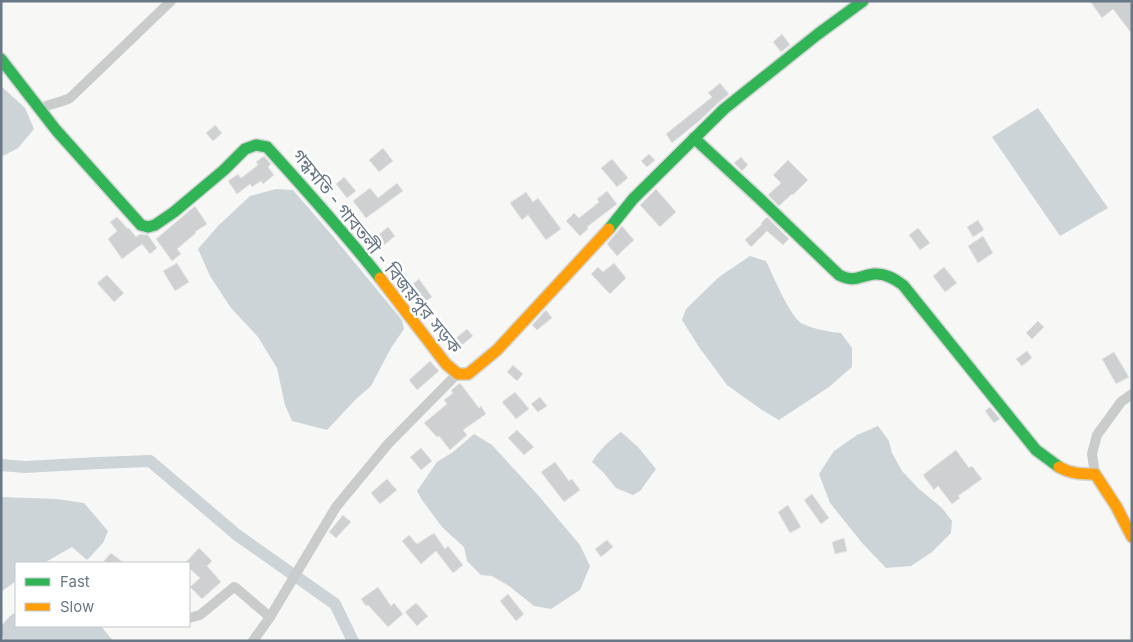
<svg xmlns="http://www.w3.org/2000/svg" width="1133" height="642" font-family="Inter,'Noto Sans Bengali',sans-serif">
  <rect width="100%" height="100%" fill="#f7f7f6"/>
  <!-- water -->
  <g fill="#ccd4d7">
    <polygon points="1,86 25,108 34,129 18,148 1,157"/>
    <polygon points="1038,108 1108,208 1060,236 992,137"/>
    <polygon points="276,189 293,190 331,234 402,320 404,329 391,348 371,386 356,399 327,430 292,421 285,405 277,368 258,337 231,308 210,276 198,249 218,226 250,196"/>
    <path d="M750,256L766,261C773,275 790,318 803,324C814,329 829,332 841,333L852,348V367L829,387L779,420L762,410L727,385L699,347L682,320L686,309L719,277Z"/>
    <polygon points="878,426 889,441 892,453 902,471 919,489 942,508 952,521 951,533 932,552 911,566 886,568 863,544 830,503 819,474 834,451 857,435"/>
    <path d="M621,432L638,447L656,469L640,491L633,495L616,488L603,472L592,462C599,450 610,440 621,432Z"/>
    <polygon points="474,434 492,445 537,494 580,545 590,566 580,590 551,609 534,606 509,586 492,576 481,575 467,561 464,547 442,527 422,500 417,491 437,462 453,452"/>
    <polygon points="1,497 57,499 84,503 108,531 103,543 87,560 72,547 44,563 16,563 16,581 1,592"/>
    <polygon points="16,612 16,626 101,626 113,641 5,641 1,635 1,626 10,616"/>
  </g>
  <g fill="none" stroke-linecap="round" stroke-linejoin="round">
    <!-- canal -->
    <polyline stroke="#ccd4d7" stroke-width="12" points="1,465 25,467 98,463 150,461 237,535 335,604 353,641"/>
  </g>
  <!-- building -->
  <g fill="#ced0d1" stroke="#e6e6e6">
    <polygon points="1090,1 1132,1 1132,34 1113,9 1102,18"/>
    <polygon points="782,34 790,45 781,52 773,42"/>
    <polygon points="720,83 729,94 718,103 699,121 672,143 666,134 712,97 708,93"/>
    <polygon points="215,125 222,133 213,141 206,133"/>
    <polygon points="383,148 393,161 379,172 369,160"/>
    <polygon points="649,154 655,160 647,167 641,161"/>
    <polygon points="264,156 271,164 268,167 274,175 263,184 261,181 252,187 250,184 237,194 228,181 238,174 241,178 258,165 256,162"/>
    <polygon points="741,157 748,165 742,171 734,163"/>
    <polygon points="612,159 628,178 617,187 601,168"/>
    <polygon points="788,160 808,180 793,195 792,194 779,206 768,195 781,183 773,175"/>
    <polygon points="344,177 356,191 347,198 336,184"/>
    <polygon points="397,183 403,191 366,218 353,201 370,188 378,198"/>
    <polygon points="656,189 676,212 660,227 640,205"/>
    <polygon points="607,191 617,204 587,227 588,229 580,236 566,221 574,213 579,218 599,202 597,199"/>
    <polygon points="526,192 533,202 538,198 561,229 546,240 528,215 522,220 510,203"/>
    <polygon points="195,206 207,224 195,232 196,233 177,249 181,254 172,261 156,239"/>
    <polygon points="117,217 128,229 129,228 136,237 140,234 148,235 157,248 150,254 142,244 122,259 108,239 117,231 110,222"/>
    <polygon points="767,217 789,239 783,245 767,231 751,247 745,240 762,224 761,223"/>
    <polygon points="978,220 984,230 973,237 967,227"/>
    <polygon points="622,226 634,240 617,256 607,244"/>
    <polygon points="388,227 395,236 384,245 377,236"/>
    <polygon points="918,228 930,243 920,250 909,235"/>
    <polygon points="983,236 993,253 978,263 968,246"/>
    <polygon points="177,263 189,282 175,291 163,271"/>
    <polygon points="614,263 626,278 610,294 591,274 598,267 603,272"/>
    <polygon points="944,267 957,283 945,292 933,276"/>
    <polygon points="107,275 124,293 114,302 97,283"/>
    <polygon points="419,279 432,297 418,307 413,298 414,297 407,289"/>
    <polygon points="546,310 552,318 537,330 532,325"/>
    <polygon points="1038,321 1044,327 1032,339 1026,333"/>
    <polygon points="467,329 473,336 462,345 456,338"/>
    <polygon points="1027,351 1032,358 1022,366 1016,359"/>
    <polygon points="1114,352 1129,377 1116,384 1102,359"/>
    <polygon points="430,361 439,371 417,390 409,380"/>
    <polygon points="513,365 523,374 517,381 507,372"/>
    <polygon points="460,383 479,408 481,406 486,414 463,430 467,435 450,450 439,436 437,437 424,423 447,404 444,400 453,393 451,390"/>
    <polygon points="515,392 529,409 516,419 502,402"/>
    <polygon points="540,397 547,406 538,412 531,404"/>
    <polygon points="990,407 1000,419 994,423 985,411"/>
    <polygon points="517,430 534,447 524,455 508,438"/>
    <polygon points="421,448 432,461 421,470 410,457"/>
    <polygon points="956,450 969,468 972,466 982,479 958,496 960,498 952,504 938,486 934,490 923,475"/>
    <polygon points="555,462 569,481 572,479 580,490 564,502 541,472"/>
    <polygon points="387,479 397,490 380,504 371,493"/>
    <polygon points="812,494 829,518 821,524 804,500"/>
    <polygon points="788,505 801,527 790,533 778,512"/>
    <polygon points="343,515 351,522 336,538 329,532"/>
    <polygon points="434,533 445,549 448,546 463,565 453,573 436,551 421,564 402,541 409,535 417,544"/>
    <polygon points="844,538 847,551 835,554 832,542"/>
    <polygon points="607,540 613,547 601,557 595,549"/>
    <polygon points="199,548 212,561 207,566 221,582 202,599 190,587 200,578 189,568 189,563 185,563"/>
    <polygon points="111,553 124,563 102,563"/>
    <polygon points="378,587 391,606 394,603 403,614 388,627 368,605 366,606 361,599"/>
    <polygon points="508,594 524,614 516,621 500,601"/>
    <polygon points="416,603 428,616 417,626 405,612"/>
  </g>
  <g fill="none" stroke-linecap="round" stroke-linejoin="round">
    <!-- fast casing -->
    <g stroke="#d4d5d6" stroke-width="14">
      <g id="fast">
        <path d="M1,59L56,130L141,225L148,227L155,225L174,212L224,170L245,149L256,145L267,147C306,190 344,232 380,278"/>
        <path d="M694,138L760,199L839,275C856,283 858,276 874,274C885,273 894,278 903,285L1036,450L1059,467"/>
        <polyline points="609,229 633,199 724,109 818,34 863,1"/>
      </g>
    </g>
    <!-- slow casing -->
    <g stroke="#d4d5d6" stroke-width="14">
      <g id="slow">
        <polyline points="380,278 446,364 458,374 468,374 497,350 609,229"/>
        <path d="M1059,467C1071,474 1082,474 1095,474L1116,506L1132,537"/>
      </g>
    </g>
    <!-- street -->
    <g stroke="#cacccc" stroke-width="10">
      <path d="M41,109C50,103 60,103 70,98L171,1"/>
      <polyline points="1095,474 1092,454 1097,435 1121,402 1132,394"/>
      <polyline points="189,618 200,615 234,587 236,588 270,617"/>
      <polyline points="253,641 270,617 336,507 388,444 457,374"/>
    </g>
    <!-- fast -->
    <use href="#fast" stroke="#30b455" stroke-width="11"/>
    <!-- slow -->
    <use href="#slow" stroke="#ff9f0a" stroke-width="11"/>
  </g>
  <g text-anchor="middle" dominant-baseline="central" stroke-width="5" stroke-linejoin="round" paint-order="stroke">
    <!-- street labels -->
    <g font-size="18" fill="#687886" stroke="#fff">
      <text transform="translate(377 251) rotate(51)">গন্ধমতি - গাবতলী - বিজয়পুর সড়ক</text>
    </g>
  </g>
  <!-- border -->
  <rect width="1133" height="642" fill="none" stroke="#687886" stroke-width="5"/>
  <!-- legend -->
  <rect x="15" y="562" width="175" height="65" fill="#ffffff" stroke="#c3c9cf"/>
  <rect x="25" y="578" width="25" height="8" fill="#30b455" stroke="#c3c9cf"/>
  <text x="60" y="587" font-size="15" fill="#687886">Fast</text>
  <rect x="25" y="603" width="25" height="8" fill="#ff9f0a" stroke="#c3c9cf"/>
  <text x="60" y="612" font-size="15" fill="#687886">Slow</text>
</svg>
